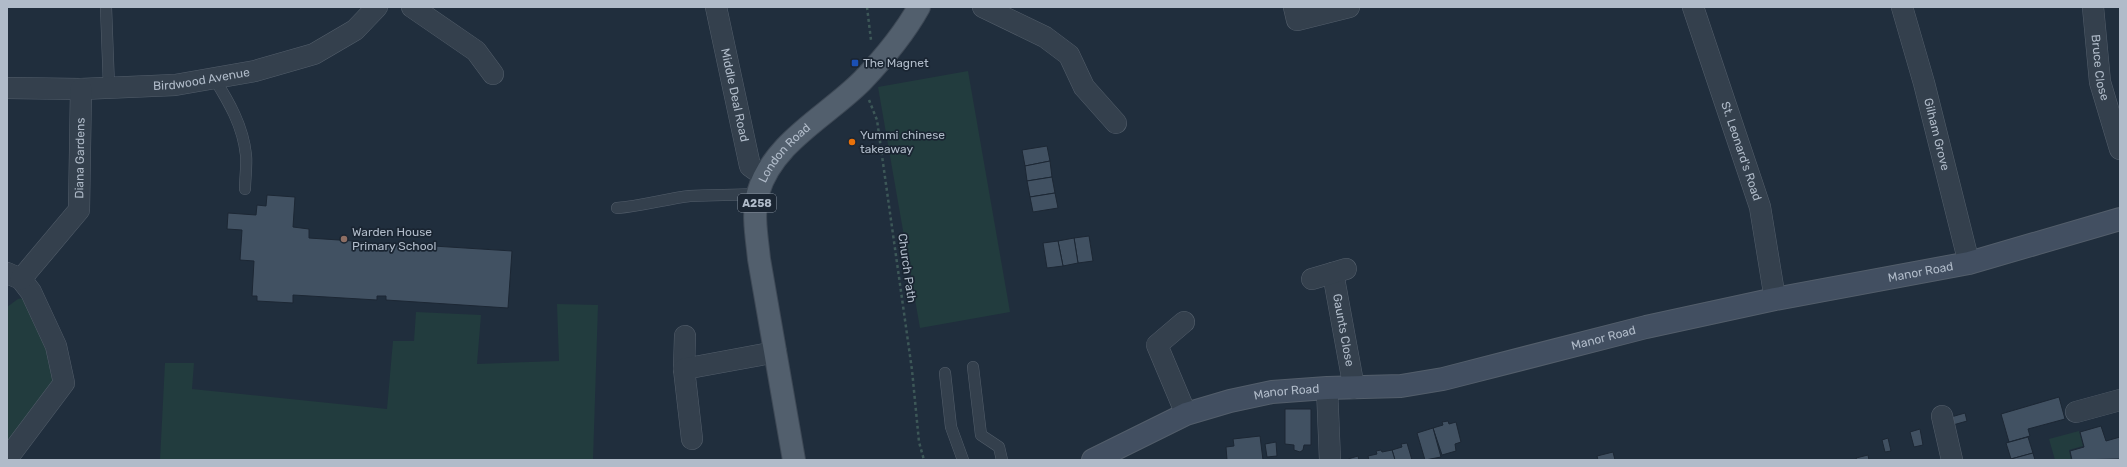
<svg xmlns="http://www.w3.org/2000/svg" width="2127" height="467" font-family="Rubik,sans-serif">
  <rect width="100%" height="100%" fill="#202e3d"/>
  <!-- green -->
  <g fill="#223c3e">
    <polygon points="968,71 1010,312 920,328 878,87"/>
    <polygon points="28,297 55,375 53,386 7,445 7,307 18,299"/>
    <polygon points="557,304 598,305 593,460 160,460 165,363 194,363 192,389 387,409 393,341 414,341 416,312 481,315 477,364 559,361"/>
    <polygon points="2079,431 2083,446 2069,450 2071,460 2055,460 2049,439"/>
  </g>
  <!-- building -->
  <g fill="#415162" stroke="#1c2734">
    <polygon points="1047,146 1050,161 1025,166 1022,150"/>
    <polygon points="1050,161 1052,177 1027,181 1025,166"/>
    <polygon points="1052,177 1055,193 1030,197 1027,181"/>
    <polygon points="1055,193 1058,208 1033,212 1030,197"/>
    <polygon points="267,195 295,197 293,227 309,229 309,238 369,242 369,249 386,250 386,243 512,251 508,308 386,300 386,296 377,296 377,300 293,295 293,303 257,301 257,296 252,296 254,261 240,260 242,230 227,229 228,213 256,215 257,205 266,206"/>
    <polygon points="1089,236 1093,261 1078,263 1074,238"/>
    <polygon points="1074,238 1078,263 1063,266 1058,241"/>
    <polygon points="1058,241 1063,266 1047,268 1043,243"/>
    <polygon points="2059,397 2065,419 2028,429 2030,436 2009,442 2001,414"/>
    <polygon points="1285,409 1311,409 1311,445 1304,445 1303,450 1300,452 1294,450 1294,445 1285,444"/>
    <polygon points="1965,413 1967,421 1953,425 1951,417"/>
    <polygon points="1448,421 1449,424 1456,422 1461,442 1455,444 1456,451 1442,455 1433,428 1443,425 1442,422"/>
    <polygon points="2101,426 2106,441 2120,437 2120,459 2072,460 2070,451 2084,447 2080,432"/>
    <polygon points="1433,428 1441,457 1425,460 1417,433"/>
    <polygon points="1920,429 1923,445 1914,447 1910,432"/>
    <polygon points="1260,436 1263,460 1227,460 1226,447 1234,446 1233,439"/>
    <polygon points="2028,437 2033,453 2011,459 2006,443"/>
    <polygon points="1888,438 1891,451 1885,452 1882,440"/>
    <polygon points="1276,442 1277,456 1267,457 1265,444"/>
    <polygon points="1407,443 1412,460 1395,460 1392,450 1402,447 1401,444"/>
    <polygon points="1381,450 1382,452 1392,450 1395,460 1369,460 1368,456 1377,454 1376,451"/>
    <polygon points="1613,452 1615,460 1598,460 1597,456"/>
    <polygon points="2033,453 2035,460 2011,460 2011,459"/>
    <polygon points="1868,455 1869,460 1857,460 1856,458"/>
    <polygon points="1358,456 1359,460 1348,460 1348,459"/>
  </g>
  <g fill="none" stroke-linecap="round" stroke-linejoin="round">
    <!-- service casing -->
    <g stroke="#535e6b" stroke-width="12">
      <g id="service">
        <polyline points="106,7 109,87"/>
        <path d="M214,78C229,102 243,126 246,155C247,166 245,178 245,189"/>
        <path d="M617,208C642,206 665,199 690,196C712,195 735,195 757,194"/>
        <polyline points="973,367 981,435 999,447 1002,460"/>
        <polyline points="945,373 951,427 963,460"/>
      </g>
    </g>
    <!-- minor casing -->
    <g stroke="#535e6b" stroke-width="22">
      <g id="minor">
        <polyline points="412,7 476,51 493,74"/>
        <path id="s1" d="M716,7L750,166L764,176"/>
        <polyline points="983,7 1045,37 1069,55 1084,87 1116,123"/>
        <polyline points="1294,7 1297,20 1349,7"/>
        <path id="s2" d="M1693,7L1760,207L1775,299"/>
        <path id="s3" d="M1902,7L1924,83L1969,263"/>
        <path id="s4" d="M2093,7L2100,82L2120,149"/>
        <path id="s5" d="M7,88L81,89L175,85L255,71L314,54L355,30L377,7"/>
        <polyline points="7,273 21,279 31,292 56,346 64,383 13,451 7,454"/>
        <path id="s6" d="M1333,273L1354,388"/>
        <path id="s7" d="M21,279L79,210L81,89"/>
        <polyline points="1312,279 1346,269"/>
        <polyline points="1184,322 1157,345 1186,414"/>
        <polyline points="684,369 685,336"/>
        <polyline points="1327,388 1330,460"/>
        <polyline points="2076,412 2120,400"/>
        <polyline points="1942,416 1952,460"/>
        <polyline points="692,439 684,369 776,352"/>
      </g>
    </g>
    <!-- secondary casing -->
    <g stroke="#535e6b" stroke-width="24">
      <g id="secondary">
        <path id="s8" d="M1093,460L1186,414L1230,401L1272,392L1327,388L1401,386L1443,379L1646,327L1775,299L1969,263L2120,219"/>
      </g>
    </g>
    <!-- primary casing -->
    <g stroke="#3e4956" stroke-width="24">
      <g id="primary">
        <path id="s9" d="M794,460L759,259C757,238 752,214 758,193C773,142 826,117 862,81C883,59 904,34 919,7"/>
      </g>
    </g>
    <!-- path -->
    <g stroke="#3d5858" stroke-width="2.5" stroke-dasharray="3 3" stroke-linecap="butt">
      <polyline points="867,7 871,40"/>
      <polyline points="869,100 877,120 912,370 919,442 924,460"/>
    </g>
    <!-- service -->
    <use href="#service" stroke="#34404d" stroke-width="11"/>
    <!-- minor -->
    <use href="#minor" stroke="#34404d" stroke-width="21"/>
    <!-- secondary -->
    <use href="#secondary" stroke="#424f61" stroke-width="22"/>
    <!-- primary -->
    <use href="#primary" stroke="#525f6d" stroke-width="22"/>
  </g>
  <!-- markers -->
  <rect fill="#1a4fb4" stroke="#1a2532" stroke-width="1.5" x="851" y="59" width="8" height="8" rx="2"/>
  <circle fill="#e8710a" stroke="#1a2532" stroke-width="1.5" cx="852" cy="142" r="4"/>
  <circle fill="#8d6e63" stroke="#1a2532" stroke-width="1.5" cx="344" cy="239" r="4"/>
  <g text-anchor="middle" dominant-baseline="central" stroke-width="3.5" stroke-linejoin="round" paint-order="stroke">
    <!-- shield labels -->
    <rect fill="#1a2532" stroke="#838e9c" stroke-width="1" x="738" y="194" width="38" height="18" rx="3"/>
    <g font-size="11" font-weight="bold" fill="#b0bbc9">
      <text x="757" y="203">A258</text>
    </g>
    <!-- poi labels -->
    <g font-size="12" fill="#b0bbc9" stroke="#1a2532" text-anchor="start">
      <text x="863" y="63">The Magnet</text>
      <text x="860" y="135">Yummi chinese<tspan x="860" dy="14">takeaway</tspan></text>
      <text x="352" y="232">Warden House<tspan x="352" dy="14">Primary School</tspan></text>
    </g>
    <!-- street labels -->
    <g font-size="12" fill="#b0bbc9" stroke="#1a2532">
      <text stroke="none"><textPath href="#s4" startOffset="61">Bruce Close</textPath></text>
      <text stroke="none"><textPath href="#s5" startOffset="195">Birdwood Avenue</textPath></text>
      <text stroke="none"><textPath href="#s1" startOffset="90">Middle Deal Road</textPath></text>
      <text stroke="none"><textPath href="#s3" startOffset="132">Gilham Grove</textPath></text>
      <text stroke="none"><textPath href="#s2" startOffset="152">St. Leonard's Road</textPath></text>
      <text stroke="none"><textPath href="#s9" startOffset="319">London Road</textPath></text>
      <text stroke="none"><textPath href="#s7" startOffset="142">Diana Gardens</textPath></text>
      <text transform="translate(907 268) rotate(82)">Church Path</text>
      <text stroke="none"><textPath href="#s8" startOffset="854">Manor Road</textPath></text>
      <text stroke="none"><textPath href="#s6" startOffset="58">Gaunts Close</textPath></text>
      <text stroke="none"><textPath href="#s8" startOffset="530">Manor Road</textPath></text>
      <text stroke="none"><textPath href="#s8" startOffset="207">Manor Road</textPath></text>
    </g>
  </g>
  <!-- border -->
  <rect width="2127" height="467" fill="none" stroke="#b0bbc9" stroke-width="16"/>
</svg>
